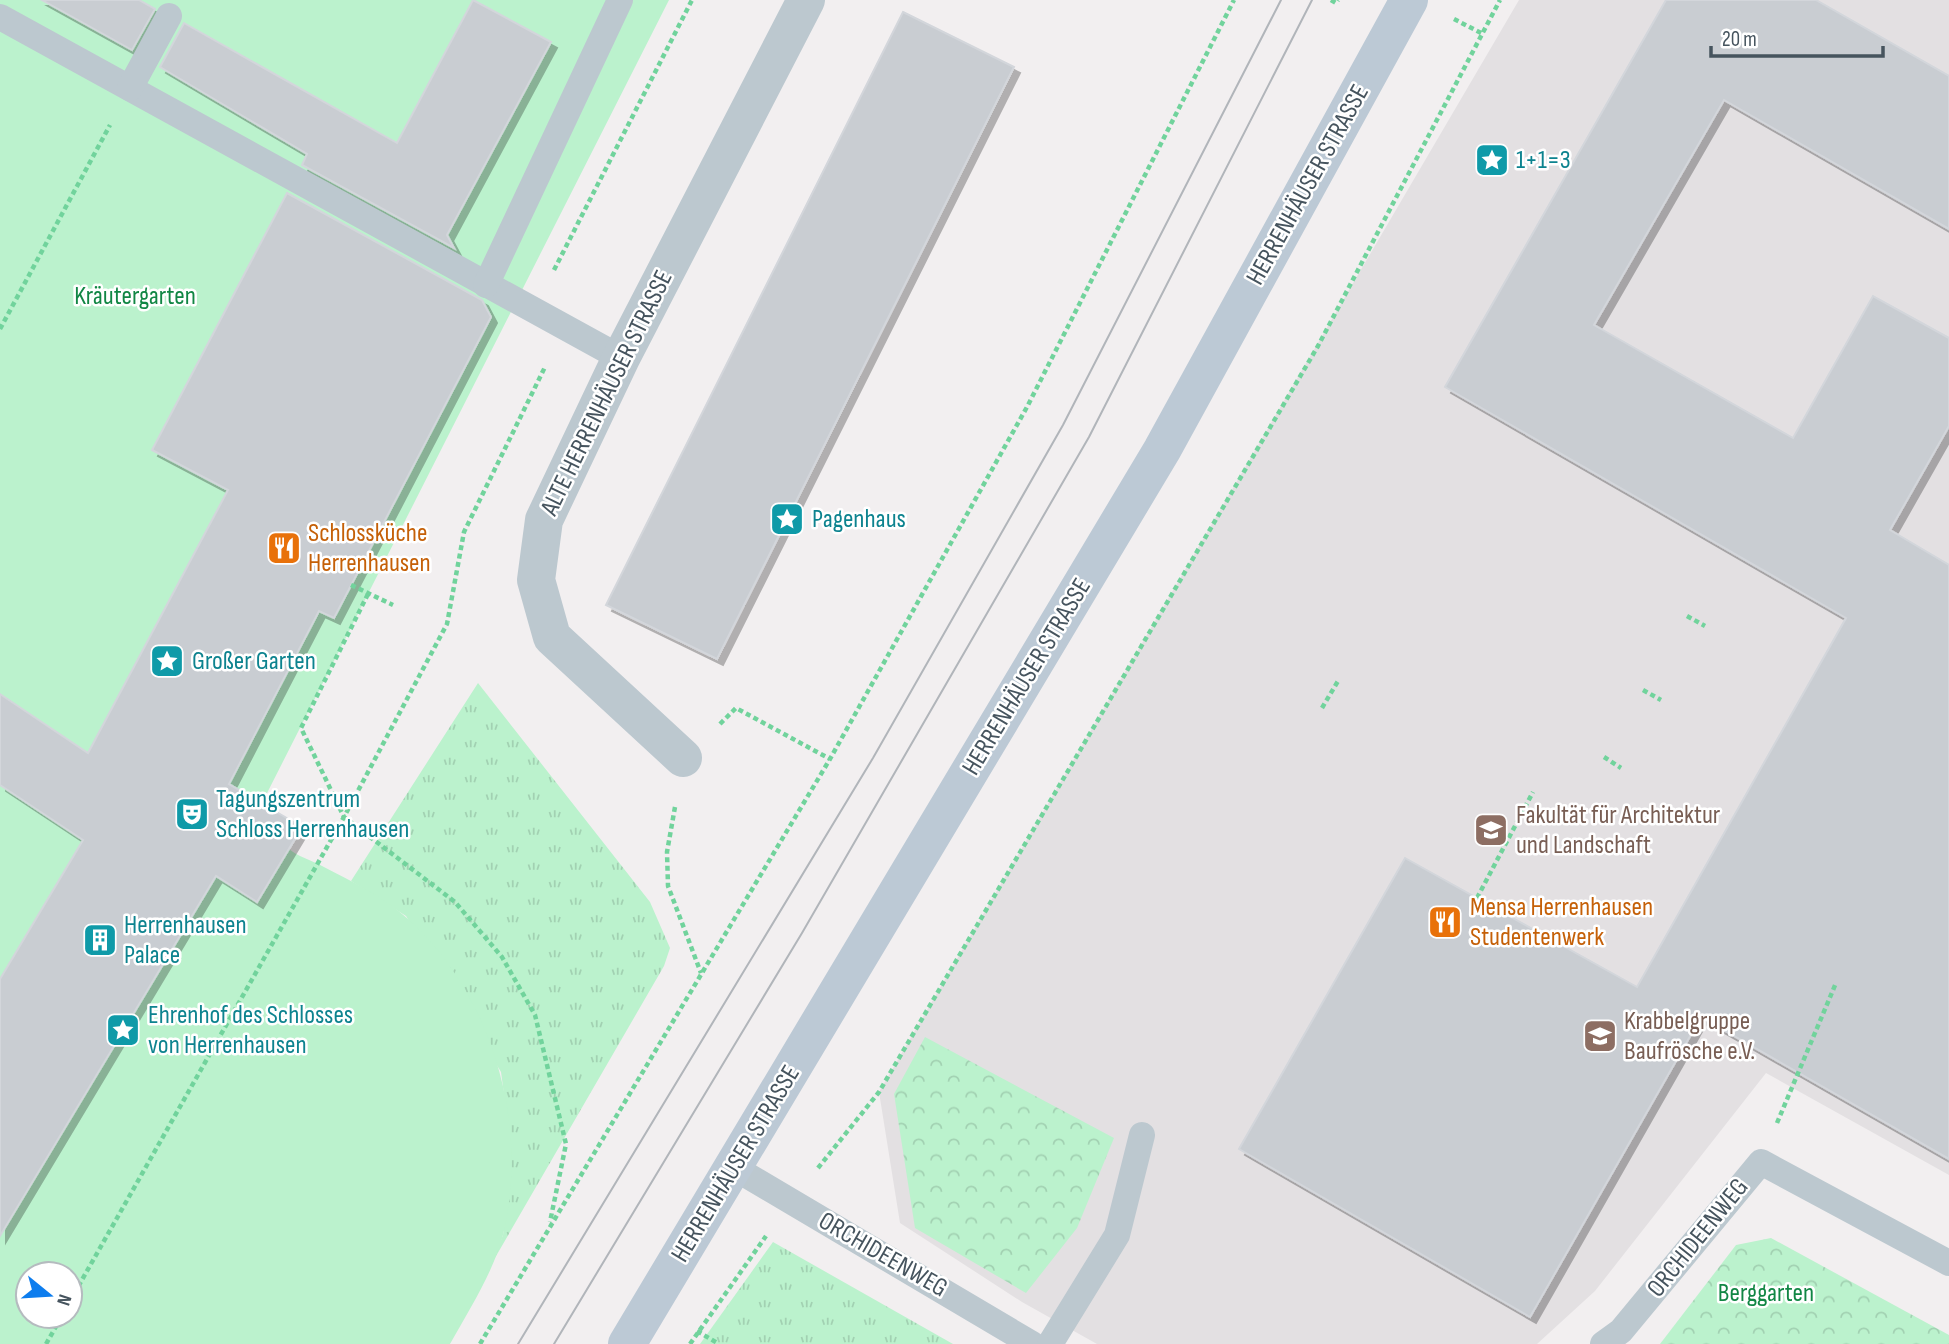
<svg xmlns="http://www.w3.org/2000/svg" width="1949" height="1344" font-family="'Sofia Sans Condensed',sans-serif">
  <defs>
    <pattern id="grass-tufts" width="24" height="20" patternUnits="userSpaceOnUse" patternTransform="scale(1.75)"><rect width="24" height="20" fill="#bbf2cd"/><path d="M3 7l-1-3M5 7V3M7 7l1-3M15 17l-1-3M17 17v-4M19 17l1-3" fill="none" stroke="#a2d1b2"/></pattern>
    <pattern id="forest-crowns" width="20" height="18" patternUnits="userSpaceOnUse" patternTransform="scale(1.75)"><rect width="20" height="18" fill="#bbf2cd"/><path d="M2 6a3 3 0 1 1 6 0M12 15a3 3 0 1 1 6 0" fill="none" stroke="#a2d1b2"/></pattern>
    <filter id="shadow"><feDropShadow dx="6" dy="6" stdDeviation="0" flood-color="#0004"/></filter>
  </defs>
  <rect width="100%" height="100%" fill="#f2eff0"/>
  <!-- education -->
  <polygon fill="#e3e0e2" points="1519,0 1949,0 1949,1175 1766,1073 1595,1291 1537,1344 1097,1344 1022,1302 900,1223 879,1092"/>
  <!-- grass -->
  <g fill="url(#grass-tufts)">
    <polygon points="478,683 650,902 670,948 664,966 492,1263 503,1235 510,1183 509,1132 501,1072 406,916 351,881"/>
    <polygon points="773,1242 953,1344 700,1344"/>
  </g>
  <!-- forest -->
  <g fill="url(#forest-crowns)">
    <polygon points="925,1037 1114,1138 1077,1228 1026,1293 915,1228 894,1094"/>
    <polygon points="1771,1238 1949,1335 1949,1344 1660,1344 1736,1245"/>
  </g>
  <!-- garden -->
  <path fill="#bbf2cd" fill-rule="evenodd" d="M0,0H669L262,803C273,816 278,837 289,849C297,856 313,861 322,866C351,881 384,897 408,919C492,994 530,1125 503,1235C493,1273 469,1310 450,1344H0ZM28,1274H70V1316H28Z"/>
  <!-- building -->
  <g fill="#c9cdd2" stroke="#d3d6db" stroke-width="2" filter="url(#shadow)">
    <polygon points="42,0 139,0 155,9 132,50"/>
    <polygon points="473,0 551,42 447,235 454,248 302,165 307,154 160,67 184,23 397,143"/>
    <polygon points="1666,0 1816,0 1949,76 1949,229 1724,100 1594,325 1793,438 1873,296 1949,338 1949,426 1890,530 1949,565 1949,1159 1701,1017 1530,1317 1239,1149 1405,858 1637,987 1846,618 1445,387"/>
    <polygon points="903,12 1014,67 717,659 606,605"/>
    <polygon points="287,193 482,300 491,317 334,618 319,611 229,784 302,827 257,902 216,876 0,1236 0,979 83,840 0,785 0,694 88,753 228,490 152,450"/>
  </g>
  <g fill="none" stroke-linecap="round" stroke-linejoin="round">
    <!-- path -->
    <g stroke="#71d39c" stroke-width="4.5" stroke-dasharray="5 3.5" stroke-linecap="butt">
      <polyline points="1331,0 1336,3 1338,0"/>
      <polyline points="1454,19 1483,34"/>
      <polyline points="554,270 692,0"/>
      <polyline points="0,329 110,125"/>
      <polyline points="351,585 393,605"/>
      <polyline points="368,594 301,728 344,817 455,902 502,957 535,1015 566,1144 550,1222"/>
      <polyline points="1687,616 1705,626"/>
      <polyline points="1643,690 1661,700"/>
      <polyline points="1322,708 1338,681"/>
      <polyline points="720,724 736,708 830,759"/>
      <polyline points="1604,757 1621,768"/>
      <polyline points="675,807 667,852 668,886 701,973"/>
      <polyline points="1477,898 1533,792"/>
      <polyline points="1777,1123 1836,983"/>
      <polyline points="818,1168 879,1092 1318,346 1500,0"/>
      <polyline points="70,1301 344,817 447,624 464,532 545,367"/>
      <polyline points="697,1331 719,1344"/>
      <polyline points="46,1344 62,1316"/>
      <polyline points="480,1344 830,759 1027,407 1234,0"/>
      <polyline points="690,1344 766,1236"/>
    </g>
    <!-- lane -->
    <g stroke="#bcc8cf" stroke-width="26">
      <polyline points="0,17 621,358"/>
      <polyline points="130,88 169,16"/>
      <polyline points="486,285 620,0"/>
      <polyline points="733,1167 1032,1344"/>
      <polyline points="1050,1344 1117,1235 1142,1135"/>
      <polyline points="1603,1344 1621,1331 1761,1162 1949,1263"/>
    </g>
    <!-- street -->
    <polyline stroke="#bcc8cf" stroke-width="38" points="683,758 552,637 536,580 544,520 621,358 806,0"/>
    <!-- secondary -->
    <polyline stroke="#bcc9d5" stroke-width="38" points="627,1344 1162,450 1409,0"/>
    <!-- tram -->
    <g stroke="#b1b5ba" stroke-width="2">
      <polyline points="518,1344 873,758 1063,425 1281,0"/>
      <polyline points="554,1344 802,933 1089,437 1312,0"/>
    </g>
  </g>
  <!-- icons -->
  <defs>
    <g id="sight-square" transform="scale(1.75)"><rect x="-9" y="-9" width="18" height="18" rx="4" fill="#0f9aa8" stroke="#fff"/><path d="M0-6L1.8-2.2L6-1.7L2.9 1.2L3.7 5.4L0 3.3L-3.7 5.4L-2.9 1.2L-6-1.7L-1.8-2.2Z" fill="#fff"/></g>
    <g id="restaurant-square" transform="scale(1.75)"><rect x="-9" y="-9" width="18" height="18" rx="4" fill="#e8710a" stroke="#fff"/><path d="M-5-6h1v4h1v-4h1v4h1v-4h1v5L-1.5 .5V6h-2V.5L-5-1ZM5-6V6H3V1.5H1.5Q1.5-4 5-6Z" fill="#fff"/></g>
    <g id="theatre-square" transform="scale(1.75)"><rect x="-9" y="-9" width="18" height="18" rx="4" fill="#0f9aa8" stroke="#fff"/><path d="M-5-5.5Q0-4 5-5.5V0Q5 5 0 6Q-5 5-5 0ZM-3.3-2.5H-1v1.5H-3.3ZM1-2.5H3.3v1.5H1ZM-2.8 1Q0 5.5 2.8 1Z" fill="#fff"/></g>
    <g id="university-square" transform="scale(1.75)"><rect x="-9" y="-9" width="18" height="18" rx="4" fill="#8d6e63" stroke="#fff"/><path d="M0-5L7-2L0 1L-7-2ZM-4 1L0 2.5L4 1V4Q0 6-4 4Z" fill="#fff"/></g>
    <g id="building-square" transform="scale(1.75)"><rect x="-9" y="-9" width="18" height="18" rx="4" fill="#0f9aa8" stroke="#fff"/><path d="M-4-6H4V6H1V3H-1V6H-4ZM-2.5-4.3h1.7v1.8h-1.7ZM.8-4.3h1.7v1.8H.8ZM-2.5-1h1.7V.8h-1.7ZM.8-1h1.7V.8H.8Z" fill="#fff"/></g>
    <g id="school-square" transform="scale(1.75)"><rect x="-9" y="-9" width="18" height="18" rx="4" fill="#8d6e63" stroke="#fff"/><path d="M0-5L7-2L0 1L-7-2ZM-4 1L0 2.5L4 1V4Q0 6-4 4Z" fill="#fff"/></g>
  </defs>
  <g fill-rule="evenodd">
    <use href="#sight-square" x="1492" y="160"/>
    <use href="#sight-square" x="787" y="519"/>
    <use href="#restaurant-square" x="284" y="548"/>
    <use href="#sight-square" x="167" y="661"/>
    <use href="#theatre-square" x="192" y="814"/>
    <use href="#university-square" x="1491" y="830"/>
    <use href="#restaurant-square" x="1445" y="922"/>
    <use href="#building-square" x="100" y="940"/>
    <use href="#sight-square" x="123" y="1030"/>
    <use href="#school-square" x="1600" y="1036"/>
  </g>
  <g text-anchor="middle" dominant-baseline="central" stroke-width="5" stroke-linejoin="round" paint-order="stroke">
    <!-- culture labels -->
    <g font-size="26" fill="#0d838f" stroke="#fff" text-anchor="start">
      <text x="1516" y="160">1+1=3</text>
      <text x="812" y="519">Pagenhaus</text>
      <text x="192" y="661">Großer Garten</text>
      <text x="216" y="799">Tagungszentrum<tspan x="216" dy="30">Schloss Herrenhausen</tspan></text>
      <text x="124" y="925">Herrenhausen<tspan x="124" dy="30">Palace</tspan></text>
      <text x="148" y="1015">Ehrenhof des Schlosses<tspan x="148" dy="30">von Herrenhausen</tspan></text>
    </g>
    <!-- street labels -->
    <g font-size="26" fill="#46545e" stroke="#fff">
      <text transform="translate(1308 185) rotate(-61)">HERRENHÄUSER STRASSE</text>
      <text transform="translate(607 393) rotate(-64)">ALTE HERRENHÄUSER STRASSE</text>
      <text transform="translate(1027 677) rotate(-59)">HERRENHÄUSER STRASSE</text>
      <text transform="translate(736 1164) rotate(-59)">HERRENHÄUSER STRASSE</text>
      <text transform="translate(1698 1238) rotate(-51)">ORCHIDEENWEG</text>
      <text transform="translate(883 1255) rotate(30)">ORCHIDEENWEG</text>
    </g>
    <!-- park labels -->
    <g font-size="26" fill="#118644" stroke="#fff">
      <text x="135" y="296">Kräutergarten</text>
      <text x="1766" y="1293">Berggarten</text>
    </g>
    <!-- food labels -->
    <g font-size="26" fill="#c56008" stroke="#fff" text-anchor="start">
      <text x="308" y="533">Schlossküche<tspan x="308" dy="30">Herrenhausen</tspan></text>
      <text x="1470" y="907">Mensa Herrenhausen<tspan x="1470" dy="30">Studentenwerk</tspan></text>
    </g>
    <!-- education labels -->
    <g font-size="26" fill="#785e54" stroke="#fff" text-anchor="start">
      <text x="1516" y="815">Fakultät für Architektur<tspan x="1516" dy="30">und Landschaft</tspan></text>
      <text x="1624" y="1021">Krabbelgruppe<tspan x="1624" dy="30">Baufrösche e.V.</tspan></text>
    </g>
  </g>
  <!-- north arrow -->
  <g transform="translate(49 1295) rotate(108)"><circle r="33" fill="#ffffff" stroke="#b5bbbf" stroke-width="2"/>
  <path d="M0-5L12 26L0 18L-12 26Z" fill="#0d7dee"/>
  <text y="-10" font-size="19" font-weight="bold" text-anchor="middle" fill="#46545e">N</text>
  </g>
  <!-- scale -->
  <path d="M1711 46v10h172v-10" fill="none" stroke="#46545e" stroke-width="3.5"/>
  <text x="1722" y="46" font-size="21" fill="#46545e" stroke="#ffffff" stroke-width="5" paint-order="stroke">20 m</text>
</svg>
